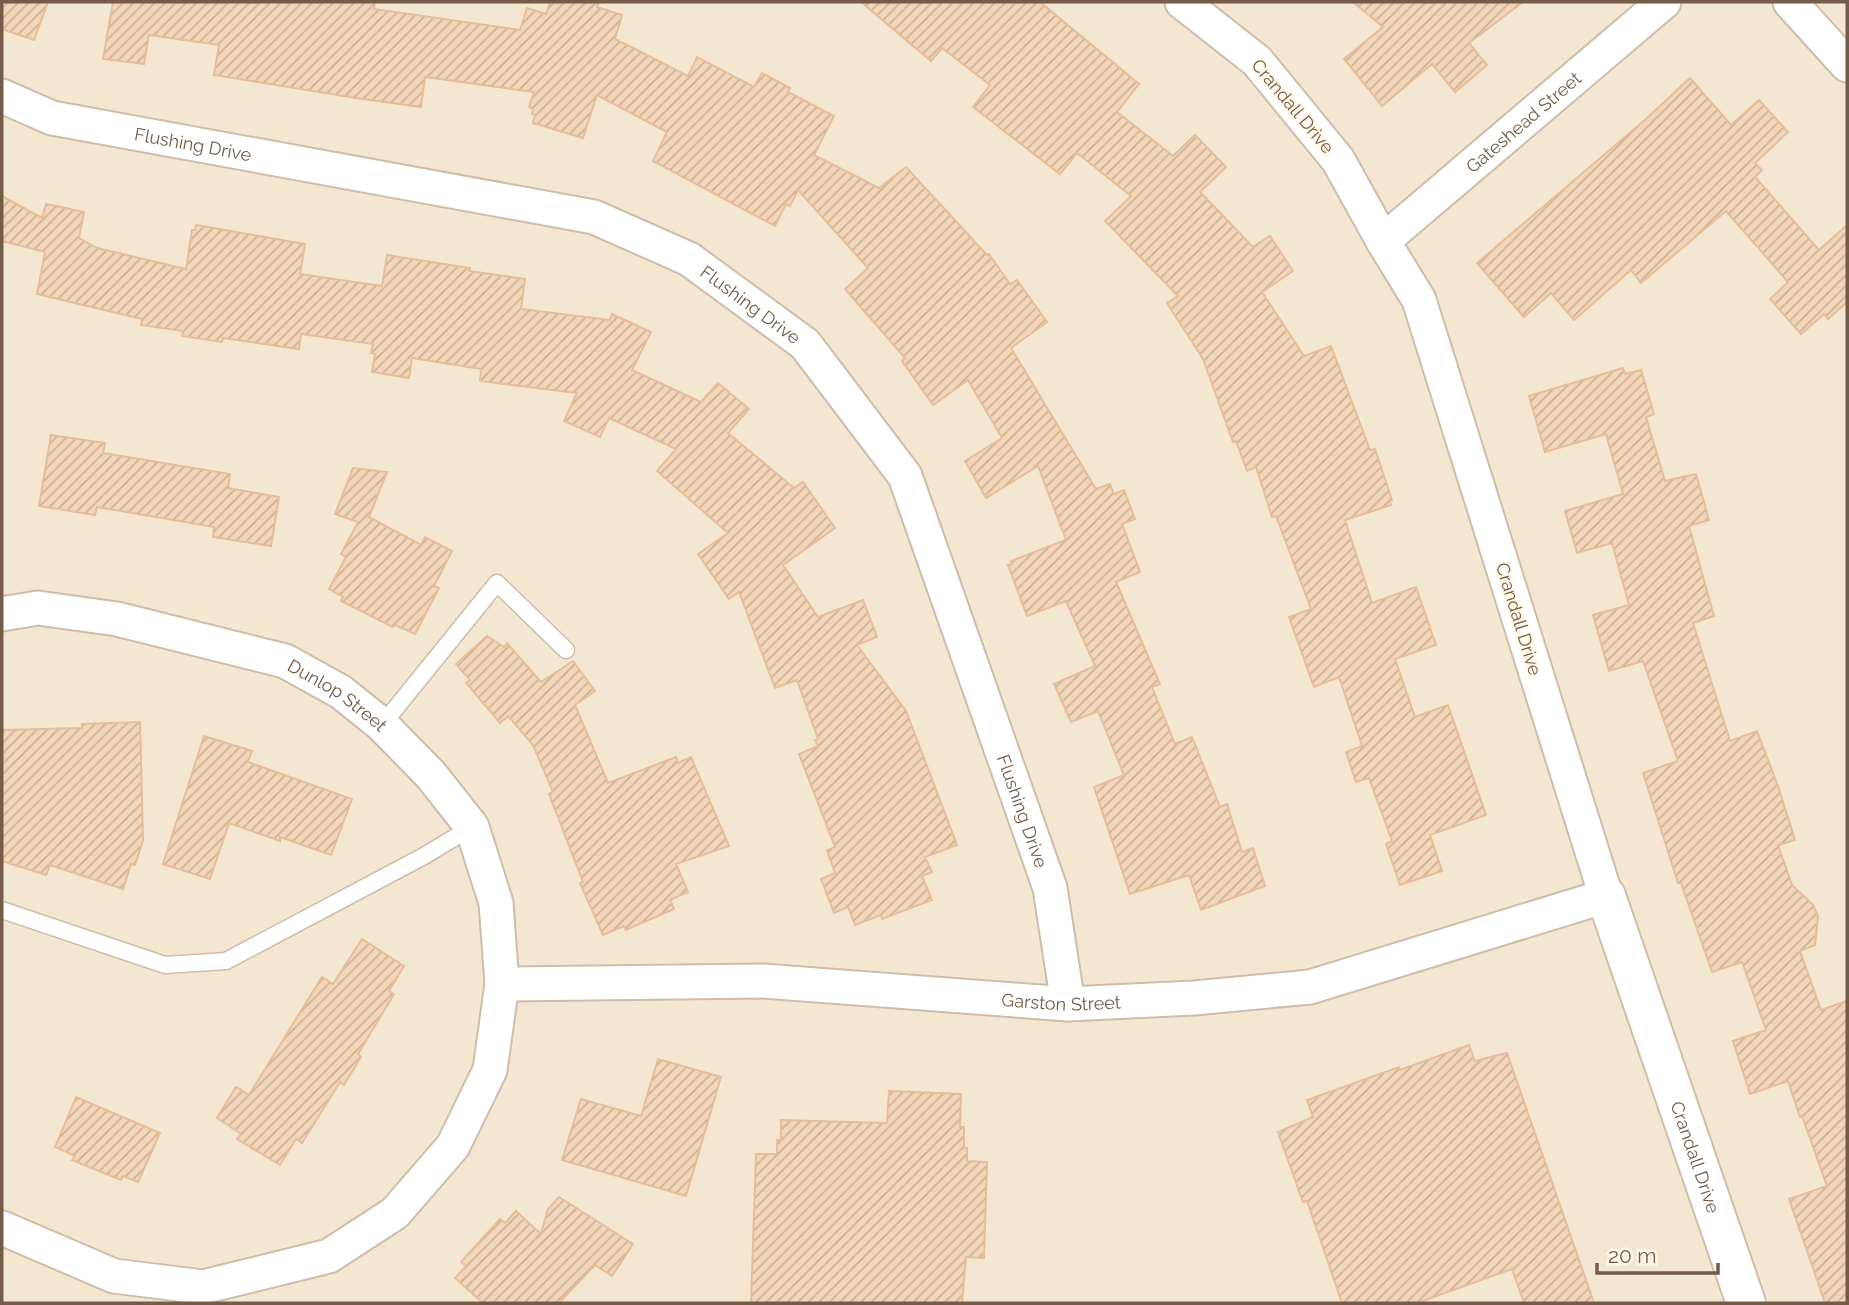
<svg xmlns="http://www.w3.org/2000/svg" width="1849" height="1305" font-family="Raleway,sans-serif">
  <defs>
    <pattern id="building-hatch" width="6" height="6" patternUnits="userSpaceOnUse" patternTransform="scale(1.75)"><rect width="6" height="6" fill="#f3d6b9"/><path d="M-1 1l2-2M0 6l6-6M5 7l2-2" fill="none" stroke="#c9b198"/></pattern>
  </defs>
  <rect width="100%" height="100%" fill="#fdf5e2"/>
  <!-- residential -->
  <rect fill="#f4e7d1" x="2" y="2" width="1845" height="1301"/>
  <!-- building -->
  <g fill="url(#building-hatch)" stroke="#e5be99" stroke-width="2">
    <polygon points="2,2 48,2 34,40 2,29"/>
    <polygon points="113,2 375,2 374,9 520,30 527,8 546,14 550,2 599,2 597,7 622,15 615,39 688,76 697,57 754,87 762,73 790,88 788,92 834,116 814,155 879,188 906,167 987,255 989,254 1010,284 1017,280 1047,322 1011,348 1096,489 1110,484 1114,494 1124,490 1135,519 1122,524 1140,572 1116,582 1160,684 1152,687 1175,744 1192,737 1220,807 1227,804 1242,852 1253,848 1265,886 1201,910 1189,875 1130,894 1094,787 1124,775 1098,711 1071,722 1054,684 1095,666 1066,601 1027,616 1008,565 1012,564 1011,561 1066,540 1038,466 986,498 965,461 1002,438 968,380 933,405 902,361 905,358 845,289 868,268 798,190 790,206 786,204 775,226 653,161 667,132 597,95 583,138 533,123 535,115 532,114 533,109 529,107 534,92 425,77 421,107 356,98 214,75 219,45 149,35 144,64 103,59"/>
    <polygon points="861,2 1040,2 1139,84 1117,112 1173,156 1195,135 1226,167 1200,192 1253,247 1270,236 1293,271 1262,292 1304,356 1331,346 1370,450 1375,449 1392,500 1390,501 1391,505 1345,520 1372,603 1416,587 1436,645 1395,659 1415,717 1448,705 1486,815 1430,835 1442,871 1400,885 1386,844 1392,841 1369,778 1356,782 1346,752 1362,746 1339,677 1314,687 1289,617 1311,609 1276,516 1272,517 1256,467 1247,471 1236,441 1233,442 1203,359 1167,303 1178,296 1105,221 1131,196 1077,153 1060,174 973,107 990,85 942,48 931,61"/>
    <polygon points="1353,2 1523,2 1469,43 1487,65 1455,92 1432,64 1382,106 1344,59 1383,27"/>
    <polygon points="1690,78 1731,125 1759,100 1788,132 1755,163 1762,170 1755,177 1819,250 1847,225 1847,302 1828,319 1824,314 1801,334 1770,299 1788,282 1726,211 1641,283 1631,270 1574,320 1551,293 1524,317 1477,263 1646,119"/>
    <polygon points="2,196 42,218 46,204 84,212 79,238 97,248 186,269 192,230 195,230 196,225 305,244 300,274 382,286 387,255 470,268 469,271 525,279 521,309 610,320 612,314 651,332 632,370 701,402 718,383 749,409 728,433 794,488 803,482 835,528 783,565 818,617 863,600 877,637 857,645 906,711 957,845 925,857 932,872 922,876 932,900 882,919 881,915 855,925 848,907 834,913 821,879 835,873 827,850 835,847 799,754 818,746 815,740 818,739 797,680 775,688 739,592 729,599 698,554 728,533 657,471 676,449 609,418 600,437 564,421 577,393 480,381 481,369 412,358 409,378 372,372 375,354 371,353 373,344 301,334 299,349 223,338 222,342 182,336 183,331 141,325 142,319 37,294 45,252 2,241"/>
    <polygon points="1623,368 1625,374 1641,370 1654,414 1646,417 1665,481 1696,474 1709,520 1689,526 1714,616 1693,623 1730,741 1757,731 1779,789 1795,840 1778,845 1792,885 1813,905 1818,916 1815,945 1800,951 1821,1010 1847,1001 1847,1303 1825,1303 1789,1199 1827,1186 1802,1116 1800,1117 1788,1081 1750,1094 1733,1041 1766,1030 1742,962 1712,972 1681,883 1678,883 1643,773 1678,761 1643,661 1609,671 1593,615 1629,605 1612,543 1577,553 1565,511 1623,494 1606,434 1545,452 1529,396"/>
    <polygon points="51,435 105,443 103,453 230,474 228,488 279,497 271,546 213,537 214,527 97,507 95,515 39,506"/>
    <polygon points="353,468 387,472 369,517 421,545 425,537 452,551 434,586 439,588 415,634 395,625 393,627 341,601 343,597 329,589 346,557 341,554 358,522 335,514"/>
    <polygon points="487,636 504,647 507,643 541,682 573,661 595,691 575,705 608,783 676,757 678,763 691,757 729,846 676,864 688,892 670,900 674,909 626,930 624,926 603,935 580,883 583,882 549,794 553,792 533,745 508,716 500,723 466,683 470,680 456,664"/>
    <polygon points="140,722 143,840 135,865 131,864 123,889 50,865 46,875 2,861 2,730 82,728 82,724"/>
    <polygon points="204,736 252,751 248,762 352,799 331,855 280,837 280,841 229,823 210,879 163,864"/>
    <polygon points="362,939 404,966 389,991 394,994 358,1054 361,1057 344,1085 340,1082 302,1143 296,1139 280,1165 237,1139 241,1134 217,1118 236,1087 249,1095 322,977 333,984"/>
    <polygon points="1469,1045 1475,1061 1507,1053 1594,1303 1524,1303 1512,1269 1417,1303 1342,1303 1307,1201 1303,1202 1278,1132 1313,1117 1307,1100 1399,1067 1400,1070"/>
    <polygon points="658,1059 721,1077 686,1196 562,1160 581,1099 641,1116"/>
    <polygon points="889,1091 961,1094 960,1127 964,1127 964,1148 967,1148 967,1161 987,1162 984,1258 966,1257 962,1303 751,1303 756,1154 777,1154 777,1140 781,1140 781,1120 887,1123"/>
    <polygon points="76,1097 160,1133 138,1182 123,1176 121,1180 72,1160 75,1156 55,1147"/>
    <polygon points="559,1197 633,1244 612,1276 595,1265 559,1303 483,1303 455,1278 466,1266 461,1262 500,1219 505,1223 516,1211 541,1234 548,1209"/>
  </g>
  <g fill="none" stroke-linecap="round" stroke-linejoin="round">
    <!-- lane casing -->
    <g stroke="#cebda9" stroke-width="19">
      <g id="lane">
        <polyline points="382,725 497,583 566,650"/>
        <polyline points="2,910 165,965 226,961 424,856 472,827"/>
      </g>
    </g>
    <!-- street casing -->
    <g stroke="#cebda9" stroke-width="37">
      <g id="street">
        <polyline points="1790,2 1847,65"/>
        <path id="s1" d="M2,96L52,118L594,217L689,259L805,344L905,476L1050,888L1068,1004"/>
        <path id="s2" d="M1383,241L1664,2"/>
        <path id="s3" d="M2,614L38,608L117,619L285,661L341,692L382,725L431,775L472,827L496,903L502,984L490,1070L453,1146L395,1213L329,1256L203,1287L114,1276L2,1228"/>
        <path id="s4" d="M502,984L763,981L1068,1004L1194,998L1310,987L1606,896L1419,300L1383,241L1338,160L1257,61L1182,2"/>
      </g>
    </g>
    <!-- secondary casing -->
    <g stroke="#d1bea6" stroke-width="42">
      <g id="secondary">
        <path id="s5" d="M1606,896L1746,1303"/>
      </g>
    </g>
    <!-- lane -->
    <use href="#lane" stroke="#fff" stroke-width="16"/>
    <!-- street -->
    <use href="#street" stroke="#fff" stroke-width="33"/>
    <!-- secondary -->
    <use href="#secondary" stroke="#fff" stroke-width="38"/>
  </g>
  <g text-anchor="middle" dominant-baseline="central" stroke-width="5" stroke-linejoin="round" paint-order="stroke">
    <!-- street labels -->
    <g font-size="18" fill="#755c48" stroke="#fff8e9">
      <text transform="translate(1293 106) rotate(50)">Crandall Drive</text>
      <text stroke="none"><textPath href="#s2" startOffset="184">Gateshead Street</textPath></text>
      <text stroke="none"><textPath href="#s1" startOffset="198">Flushing Drive</textPath></text>
      <text stroke="none"><textPath href="#s1" startOffset="786">Flushing Drive</textPath></text>
      <text transform="translate(1519 619) rotate(73)">Crandall Drive</text>
      <text stroke="none"><textPath href="#s3" startOffset="352">Dunlop Street</textPath></text>
      <text stroke="none"><textPath href="#s1" startOffset="1374">Flushing Drive</textPath></text>
      <text stroke="none"><textPath href="#s4" startOffset="560">Garston Street</textPath></text>
      <text stroke="none"><textPath href="#s5" startOffset="276">Crandall Drive</textPath></text>
    </g>
  </g>
  <!-- border -->
  <rect width="1849" height="1305" fill="none" stroke="#755c48" stroke-width="7"/>
  <!-- scale -->
  <path d="M1597 1263v10h121v-10" fill="none" stroke="#755c48" stroke-width="3.5"/>
  <text x="1608" y="1263" font-size="21" fill="#755c48" stroke="#fff8e9" stroke-width="5" paint-order="stroke">20 m</text>
</svg>
